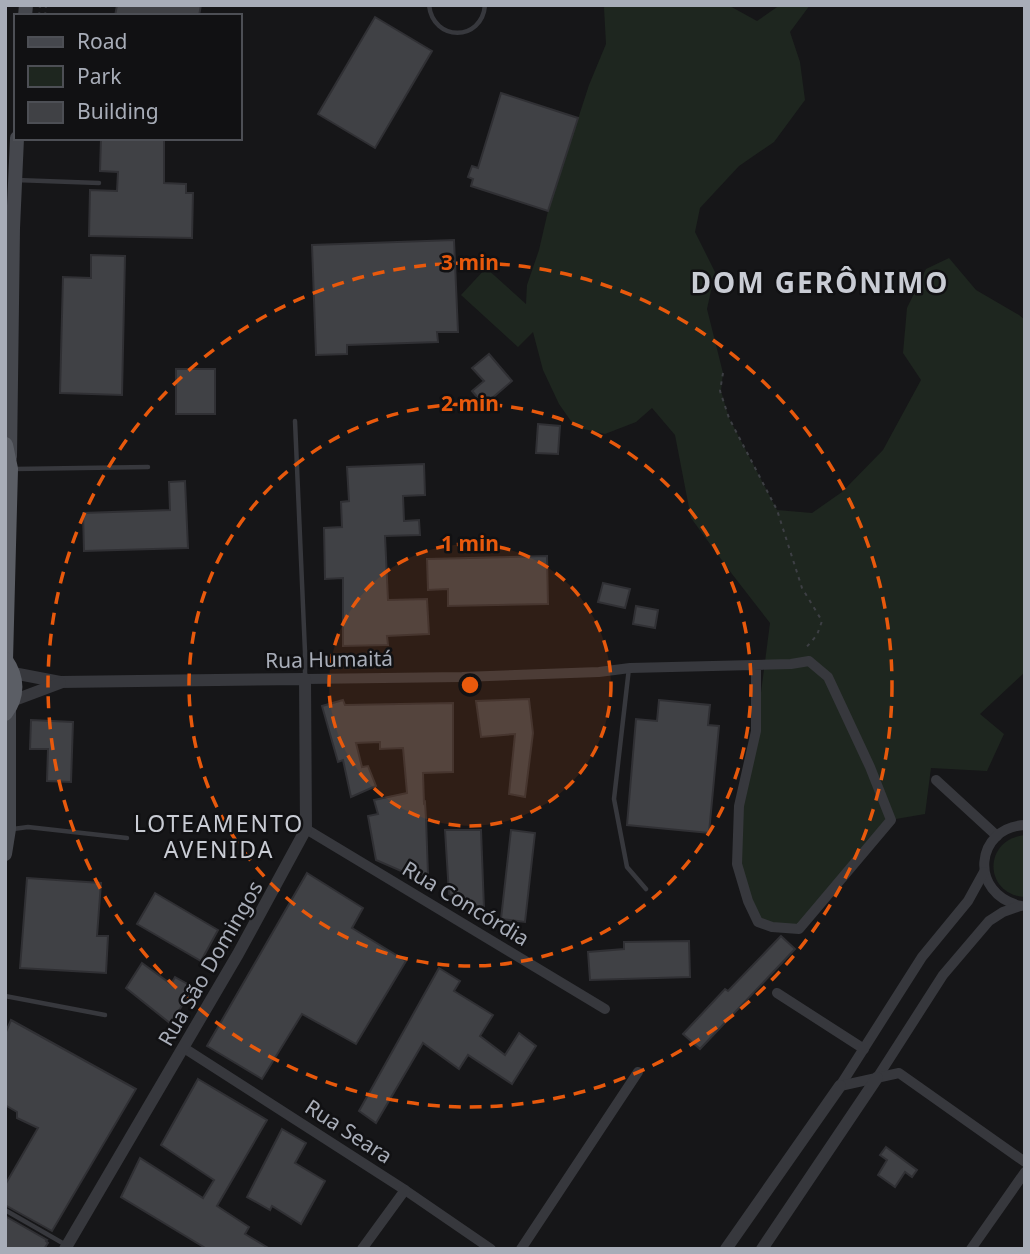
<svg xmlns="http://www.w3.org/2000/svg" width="1030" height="1254" font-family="'Noto Sans',sans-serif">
  <rect width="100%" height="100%" fill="#161618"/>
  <!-- green -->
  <g fill="#1e261f">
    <polygon points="605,5 728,5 757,21 780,5 810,5 790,32 800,62 805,100 774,142 739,166 700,208 695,232 715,272 707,309 723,373 721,391 729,418 777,510 812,513 842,492 883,450 921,380 903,353 907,308 926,269 949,258 976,290 1019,315 1025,320 1025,672 980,714 1004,734 987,771 931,768 925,814 890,820 799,929 758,922 737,864 739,806 756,731 770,623 732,574 691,518 675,435 652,408 636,422 605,434 575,427 559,404 543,370 533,332 518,347 461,295 486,268 526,304 527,285 539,250 548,211 589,85 606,44 604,8"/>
    <path d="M1025,835V897C983,894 983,839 1025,835Z"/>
  </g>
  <!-- building -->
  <g fill="#404145" stroke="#303034" stroke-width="2">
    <polygon points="117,5 201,5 199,16 115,16"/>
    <polygon points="375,17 432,51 375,148 318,114"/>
    <polygon points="501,93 578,118 548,211 471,186 473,179 468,177 472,166 478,168"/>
    <polygon points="101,138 164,138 164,183 186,184 186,193 193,193 192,238 89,236 90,190 117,191 118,172 100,171"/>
    <polygon points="454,240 458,332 437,332 438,342 347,345 347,354 316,355 312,245"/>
    <polygon points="91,255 125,256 122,395 60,393 63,277 91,278"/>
    <polygon points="489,354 512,381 484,405 472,391 484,381 472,368"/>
    <rect x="176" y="369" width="39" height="45"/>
    <polygon points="538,424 560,426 558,454 536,453"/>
    <polygon points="424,464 425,495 403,496 404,521 419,520 420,535 385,536 388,600 427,599 429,634 387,636 388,645 343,646 343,578 325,579 324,528 342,527 341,502 349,501 347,467"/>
    <polygon points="185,481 188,548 84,551 83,513 170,510 169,482"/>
    <polygon points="547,556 548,604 448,606 448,589 428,590 427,559"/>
    <polygon points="603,583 630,589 625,608 598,602"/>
    <polygon points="636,606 658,610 655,628 633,624"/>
    <polygon points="529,699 533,733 525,797 509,794 515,734 481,737 476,701"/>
    <polygon points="343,700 345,705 453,703 453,772 423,773 424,803 425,802 426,818 428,875 408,874 376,860 368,816 378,814 374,800 407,793 403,748 380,749 380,742 356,743 362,767 368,766 376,786 351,797 343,760 338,762 322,706"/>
    <polygon points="659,700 710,705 708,725 719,726 709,833 627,825 636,719 657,721"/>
    <polygon points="31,720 73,722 71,782 47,781 48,749 30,749"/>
    <polygon points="445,830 481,830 484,909 449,894"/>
    <polygon points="511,830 535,833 525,922 501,919"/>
    <polygon points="307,873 363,908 352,928 406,961 356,1044 302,1014 262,1079 207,1046"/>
    <polygon points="27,878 101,883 97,936 108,936 106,973 20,968"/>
    <polygon points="155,893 218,930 201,961 137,924"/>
    <polygon points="781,936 795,949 700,1049 683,1034 725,989 728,991"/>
    <polygon points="689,941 690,977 590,980 588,952 624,949 624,942"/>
    <polygon points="142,963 171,984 175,977 193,987 171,1024 126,988"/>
    <polygon points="439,968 460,981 454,991 493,1015 480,1036 505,1055 519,1033 536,1046 512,1084 468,1055 459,1069 423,1043 376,1123 359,1111"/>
    <polygon points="11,1020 136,1089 52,1231 5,1205 5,1185 38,1128 17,1118 17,1112 5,1105 5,1034"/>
    <polygon points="198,1079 267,1120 217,1206 249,1227 245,1234 270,1249 207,1249 121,1197 140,1158 203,1198 214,1180 161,1145"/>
    <polygon points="282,1129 306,1143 295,1163 325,1181 301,1224 272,1206 270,1210 247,1197"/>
    <polygon points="886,1147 917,1170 912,1177 905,1172 895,1187 878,1175 887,1160 880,1155"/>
    <polygon points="5,1216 47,1240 46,1241 48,1243 44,1249 5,1249"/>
  </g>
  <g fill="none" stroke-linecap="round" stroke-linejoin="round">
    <!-- path -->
    <g stroke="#3d3f44" stroke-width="2" stroke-dasharray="3.5 5" stroke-linecap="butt">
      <polyline points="39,16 40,5"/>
      <polyline points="45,16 46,5"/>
      <polyline points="723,373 720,391 729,418 777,510 802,588 822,621 817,635 804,650"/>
    </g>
    <!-- service -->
    <g stroke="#37383d" stroke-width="4.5">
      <path d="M429,5C433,42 482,42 485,5"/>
      <polyline points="16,180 99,183"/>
      <polyline points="295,421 305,652 305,678"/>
      <polyline points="14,469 148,467"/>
      <polyline points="629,668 614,799 627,867 646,889"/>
      <polyline points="13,829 28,827 127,838"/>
      <polyline points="5,996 105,1015"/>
      <polyline points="5,1210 66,1245"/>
    </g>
    <!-- minor -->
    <g stroke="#37383d" stroke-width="10">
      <polyline points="305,679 462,677 599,672 630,668 791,664 809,661 828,677 870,767 891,820 799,929 772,927 758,922 748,901 737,864 739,806 756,731 756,665"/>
      <polyline points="936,780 997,836"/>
      <polyline points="306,829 605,1009"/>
      <path d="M1021,906C968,894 975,827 1025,825"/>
      <polyline points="777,993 864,1049"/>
      <polyline points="184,1048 405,1190 491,1249"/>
      <polyline points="877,1078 943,975 989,921 1003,912 1020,906"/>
      <polyline points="840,1086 922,957 968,901 984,872"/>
      <polyline points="840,1086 899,1073 1025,1162"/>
      <polyline points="362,1249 405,1190"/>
      <polyline points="521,1249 638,1072"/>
      <polyline points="971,1249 1025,1172"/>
    </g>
    <!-- tertiary -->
    <g stroke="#37383d" stroke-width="12">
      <polyline points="13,673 60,682 305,679 306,829 238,954 65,1249"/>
      <polyline points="12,701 60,683"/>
      <polyline points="726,1249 840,1086"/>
      <polyline points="762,1249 877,1078"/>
    </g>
    <!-- secondary -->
    <g stroke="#45474d" stroke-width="14">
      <polyline points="25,16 26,5"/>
      <polyline points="10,457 13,228 17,138"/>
      <polyline points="5,854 9,829 9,708"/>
    </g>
    <!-- trunk -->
    <g stroke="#5b5e65" stroke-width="16">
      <polyline points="5,445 10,469 5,660"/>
      <path d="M5,660C17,677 18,696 5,713"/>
    </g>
  </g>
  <!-- distance rings -->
  <circle cx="470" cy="685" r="141" fill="#e8590c" fill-opacity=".12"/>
  <g fill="none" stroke="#e8590c" stroke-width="3.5" stroke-dasharray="12 9">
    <circle cx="470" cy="685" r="141"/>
    <circle cx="470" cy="685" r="281"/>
    <circle cx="470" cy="685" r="422"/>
  </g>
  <g text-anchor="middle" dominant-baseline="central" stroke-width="5" stroke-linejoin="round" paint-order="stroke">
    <!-- street labels -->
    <g font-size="21" fill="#a8adb8" stroke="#111113">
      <text transform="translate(329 659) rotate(-1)">Rua Humaitá</text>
      <text transform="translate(466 903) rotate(31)">Rua Concórdia</text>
      <text transform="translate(210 963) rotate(-60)">Rua São Domingos</text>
      <text transform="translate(349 1131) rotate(33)">Rua Seara</text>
    </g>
    <!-- neighbourhood labels -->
    <g font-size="23" letter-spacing="2" fill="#c9ccd4" stroke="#111113">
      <text x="219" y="823">LOTEAMENTO<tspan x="219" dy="26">AVENIDA</tspan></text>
    </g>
    <!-- district labels -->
    <g font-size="28" font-weight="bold" letter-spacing="2" fill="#c9ccd4" stroke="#111113">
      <text x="820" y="282">DOM GERÔNIMO</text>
    </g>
  </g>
  <circle cx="470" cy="685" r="10" fill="#e8590c" stroke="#111113" stroke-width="3.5"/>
  <g font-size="21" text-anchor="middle" font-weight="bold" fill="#e8590c" stroke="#111113" stroke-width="5" stroke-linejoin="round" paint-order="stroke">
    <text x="470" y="270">3 min</text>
    <text x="470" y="411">2 min</text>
    <text x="470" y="551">1 min</text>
  </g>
  <!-- border -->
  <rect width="1030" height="1254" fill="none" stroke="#a8adb8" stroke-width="14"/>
  <!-- legend -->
  <rect x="14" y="14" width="228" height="126" fill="#111113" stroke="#4d4f55" stroke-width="2"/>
  <rect x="28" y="37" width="35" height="10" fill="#45474d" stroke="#4d4f55" stroke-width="2"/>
  <text x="77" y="49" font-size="21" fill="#a8adb8">Road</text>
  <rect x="28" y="66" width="35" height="21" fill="#1e261f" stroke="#4d4f55" stroke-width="2"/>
  <text x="77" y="84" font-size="21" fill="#a8adb8">Park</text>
  <rect x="28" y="102" width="35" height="21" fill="#404145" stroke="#4d4f55" stroke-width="2"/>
  <text x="77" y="119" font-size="21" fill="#a8adb8">Building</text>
</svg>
